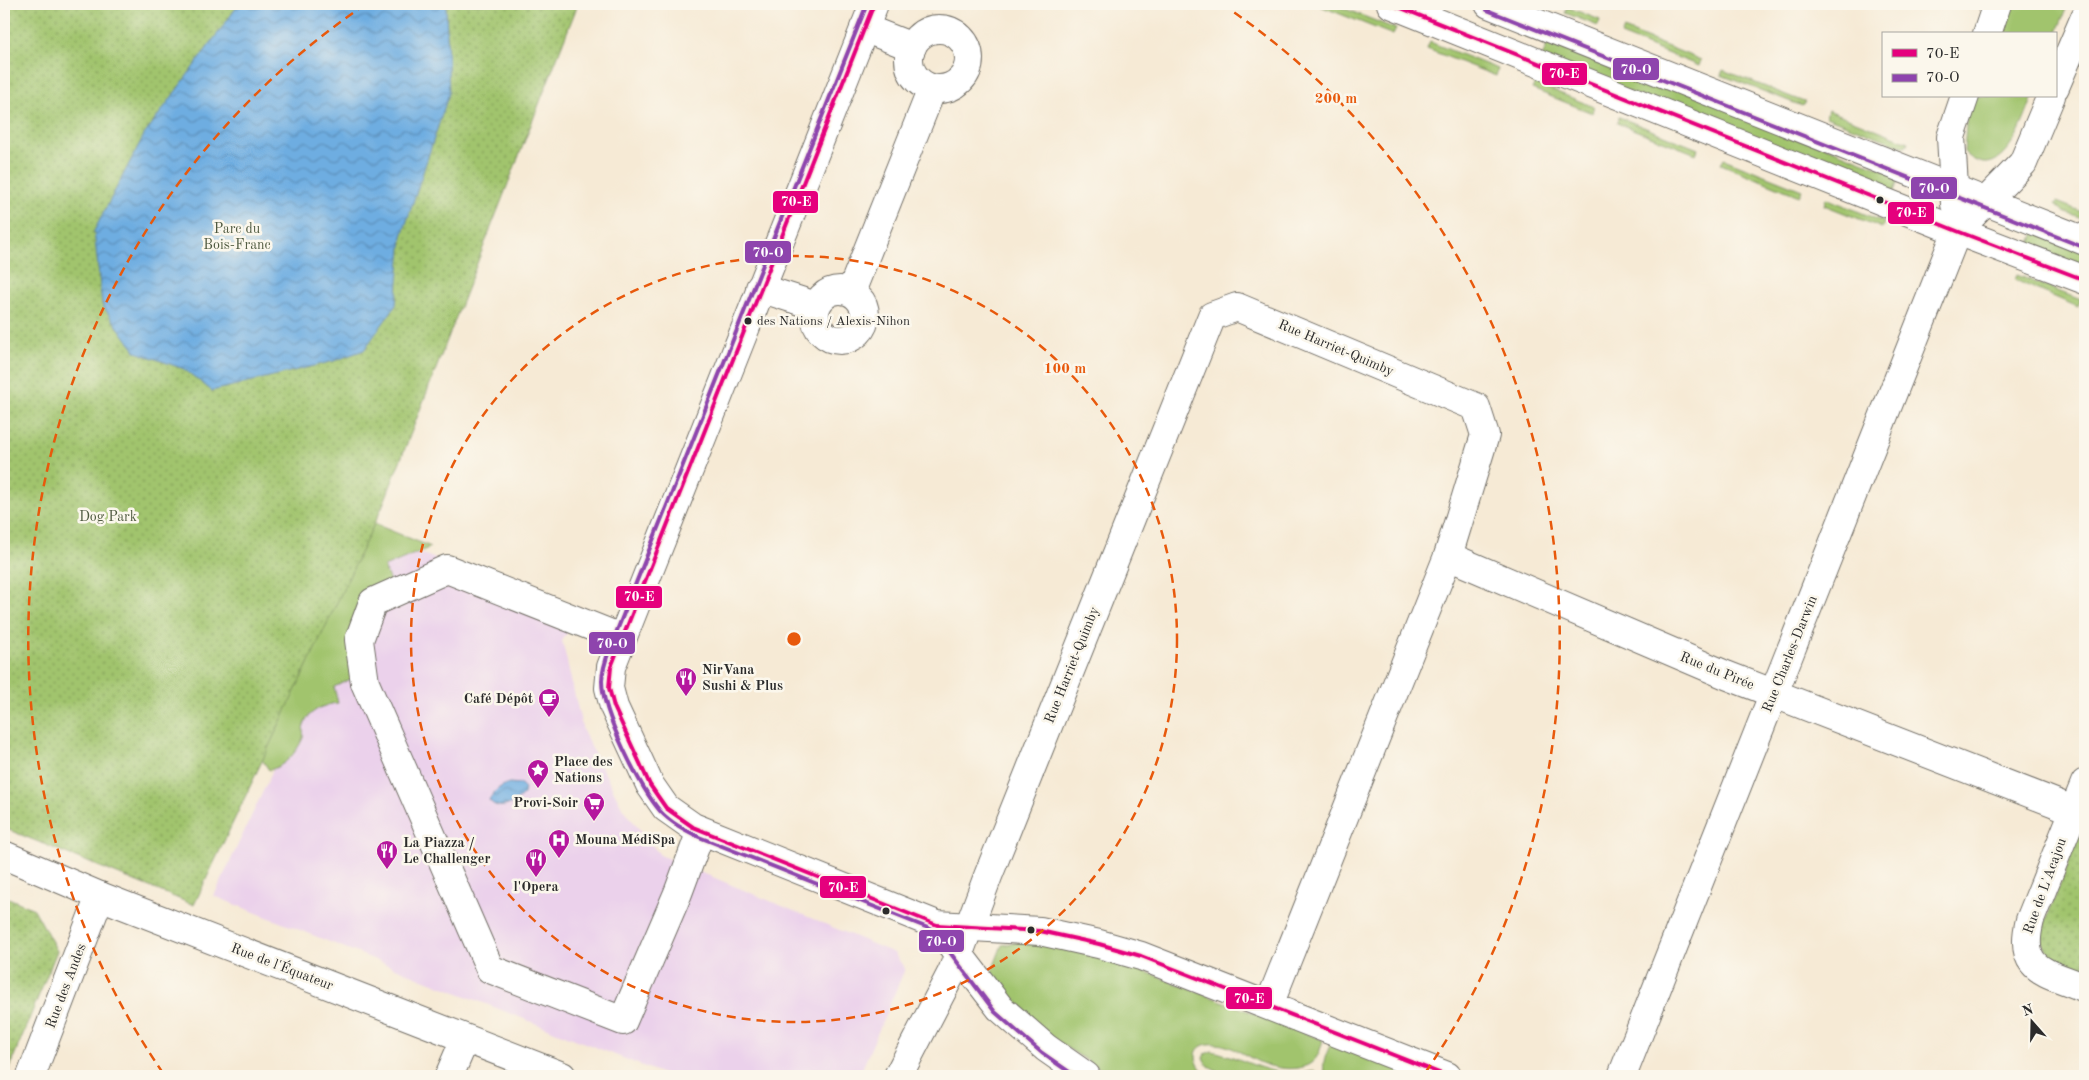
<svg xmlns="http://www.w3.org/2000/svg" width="2089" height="1080" font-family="'Old Standard TT',serif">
  <defs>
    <pattern id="park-dots" width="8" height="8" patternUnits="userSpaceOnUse" patternTransform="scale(1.25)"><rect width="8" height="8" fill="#a1c46d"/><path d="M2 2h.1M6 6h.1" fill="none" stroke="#839f5a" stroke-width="1.8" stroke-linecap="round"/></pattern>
    <pattern id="water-waves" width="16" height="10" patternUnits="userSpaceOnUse" patternTransform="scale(1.25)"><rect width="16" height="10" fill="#6eade1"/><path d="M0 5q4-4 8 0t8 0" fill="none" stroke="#5b8db7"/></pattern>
  </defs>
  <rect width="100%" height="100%" fill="#fbf7ec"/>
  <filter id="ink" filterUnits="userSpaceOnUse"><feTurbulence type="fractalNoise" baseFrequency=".02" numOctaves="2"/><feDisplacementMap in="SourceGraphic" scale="10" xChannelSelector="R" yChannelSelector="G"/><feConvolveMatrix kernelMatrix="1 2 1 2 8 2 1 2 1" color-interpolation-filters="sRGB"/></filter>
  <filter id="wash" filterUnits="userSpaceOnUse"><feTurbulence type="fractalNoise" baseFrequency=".0096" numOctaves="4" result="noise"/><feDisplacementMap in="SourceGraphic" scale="20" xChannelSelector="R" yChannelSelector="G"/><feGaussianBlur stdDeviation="1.12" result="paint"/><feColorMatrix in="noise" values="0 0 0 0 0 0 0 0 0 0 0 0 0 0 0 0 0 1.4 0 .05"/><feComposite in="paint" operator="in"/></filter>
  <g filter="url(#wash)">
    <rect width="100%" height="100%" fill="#f6ead5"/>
    <!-- built -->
    <polygon fill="#ebd1eb" points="381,539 582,612 562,640 583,731 623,809 660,855 894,953 905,969 859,1076 668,1076 214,896"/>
    <!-- green -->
    <g fill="#a1c46d" stroke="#66784c">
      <polygon points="1315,4 1333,4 1396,29 1393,35"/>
      <polygon points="2002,4 2068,4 2055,37 2055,34 1991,34"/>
      <polygon points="1567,7 1600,20 1598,26 1565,13"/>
      <polygon points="1624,29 1701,60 1699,66 1621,35"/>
      <polygon points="1550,38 1900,176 1892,196 1542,57"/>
      <polygon points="1430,42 1498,69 1496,76 1427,49"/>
      <polygon points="1723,70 1804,102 1805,102 1802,106 1721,75"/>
      <polygon points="1535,83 1594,107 1592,113 1532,89"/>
      <path d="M1968,96H2033C2023,124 2001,189 1964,152Z"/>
      <polygon points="1828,110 1908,142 1906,147 1901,146 1826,117"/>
      <polygon points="1619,117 1698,149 1696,154 1617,123"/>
      <polygon points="1724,159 1802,190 1799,196 1721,164"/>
      <polygon points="1826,198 1884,222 1882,228 1824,205"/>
      <polygon points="2057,202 2085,213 2085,220 2064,212 2055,204"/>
      <polygon points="2036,230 2085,249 2085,274 2028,251"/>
      <polygon points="2017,275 2081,300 2078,307 2015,280"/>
      <path d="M365,515L377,525L431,547L384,567L391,584L353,678L334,687L338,703C325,704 308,711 304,725C302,730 305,735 302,740C296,753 284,767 269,770L263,761L251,750Z"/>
      <path d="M1019,942H1034L1115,960L1323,1040C1321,1046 1320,1053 1316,1058C1305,1074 1274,1069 1259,1062C1244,1055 1233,1046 1217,1044C1190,1041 1191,1064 1209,1076H1114L1109,1074L1059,1043L1017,1006L990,976L1002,945Z"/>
      <path d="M1331,1043L1417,1076H1325C1321,1064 1326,1055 1331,1043Z"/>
      <path d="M1212,1051C1252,1060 1270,1080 1315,1071L1317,1076H1227L1207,1065L1203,1058L1205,1054Z"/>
    </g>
    <!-- park -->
    <g fill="url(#park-dots)" stroke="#66784c">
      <polygon points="4,4 578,4 383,505 194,905 4,828"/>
      <polygon points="2085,821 2085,973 2051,959 2042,942 2042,930"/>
      <polygon points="4,896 34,909 57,951 6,1076 4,1076"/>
    </g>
    <!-- water -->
    <g fill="url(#water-waves)" stroke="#4c6c86">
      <polygon points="239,4 446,4 449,93 402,236 396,305 364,350 334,361 212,391 184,369 136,352 102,305 94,231 144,135"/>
      <path d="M509,783L521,784L525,788L524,794C515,803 499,813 489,800C494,791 500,786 509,783Z"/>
    </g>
  </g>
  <g filter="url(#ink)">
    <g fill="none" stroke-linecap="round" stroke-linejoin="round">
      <!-- minor casing -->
      <g stroke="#726e66" stroke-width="30">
        <g id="minor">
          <polyline points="874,4 611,667 609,688 614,707 650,785 666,808 693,827 937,925 1040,931 1099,944 1141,956 1447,1076"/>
          <polyline points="1391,4 1957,231 2085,280"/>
          <polyline points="1489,4 2085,241"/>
          <polyline points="864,28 912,47"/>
          <circle cx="939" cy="59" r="30"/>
          <polyline points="1987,34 1997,4"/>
          <polyline points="2055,87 2085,17"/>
          <polyline points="1955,204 1951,137 1965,96"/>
          <polyline points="760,288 816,306"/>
          <circle cx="840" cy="315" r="25"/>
          <polyline points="851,292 932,89"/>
          <polyline points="1448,556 1726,675 2073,810"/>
          <polyline points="621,638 447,569 373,602 359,640 365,683 490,969 623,1021 678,893 701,831"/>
          <path d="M2085,783L2030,920C2017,972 2045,971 2085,988"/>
          <polyline points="4,855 100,896 562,1076"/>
          <polyline points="950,943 1000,1008 1046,1048 1086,1076"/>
          <polyline points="31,1076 100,896"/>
          <polyline points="449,1076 465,1039"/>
          <polyline points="898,1076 952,972 988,876 1212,316 1237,307 1476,407 1485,435 1448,556 1269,1005"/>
          <polyline points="1622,1076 1957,231 2023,163 2051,96"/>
        </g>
      </g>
      <!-- minor -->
      <use href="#minor" stroke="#fff" stroke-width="28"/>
      <!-- bus-1 casing -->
      <g stroke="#fbf7ec" stroke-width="8">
        <g id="bus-1">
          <polyline points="874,4 611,667 609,688 614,707 650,785 666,808 693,827 937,925 1040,931 1099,944 1141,956 1447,1076"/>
          <polyline points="1391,4 1957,231 2085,280"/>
        </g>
      </g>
      <!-- bus-2 casing -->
      <g stroke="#fbf7ec" stroke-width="8">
        <g id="bus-2">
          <path d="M867,4L610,648C606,659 602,670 602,681C602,713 640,787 660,811C671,823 685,830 699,837L933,930L995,1012L1042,1053L1075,1076"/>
          <polyline points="1487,10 2083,247"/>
        </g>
      </g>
      <!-- bus-1 -->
      <use href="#bus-1" stroke="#e5007d" stroke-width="4"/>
      <!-- bus-2 -->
      <use href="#bus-2" stroke="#8e44ad" stroke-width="4"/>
    </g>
  </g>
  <!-- distance rings -->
  <g fill="none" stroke="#e8590c" stroke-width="2.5" stroke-dasharray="9 6">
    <circle cx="794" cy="639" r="383"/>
    <path d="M163 1073A766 766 0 0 1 366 4M1222 4A766 766 0 0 1 1425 1073"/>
  </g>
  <!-- icons -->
  <defs>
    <g id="restaurant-pin" transform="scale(1.125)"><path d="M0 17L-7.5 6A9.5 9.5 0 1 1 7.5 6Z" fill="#b5179e" stroke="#fbf7ec"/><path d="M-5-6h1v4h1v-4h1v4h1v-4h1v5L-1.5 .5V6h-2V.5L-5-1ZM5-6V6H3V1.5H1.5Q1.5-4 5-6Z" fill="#fff"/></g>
    <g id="cafe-pin" transform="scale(1.125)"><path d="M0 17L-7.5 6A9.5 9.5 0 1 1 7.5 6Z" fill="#b5179e" stroke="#fbf7ec"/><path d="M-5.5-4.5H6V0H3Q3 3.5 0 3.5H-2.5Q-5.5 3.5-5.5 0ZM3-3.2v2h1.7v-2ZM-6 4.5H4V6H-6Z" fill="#fff"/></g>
    <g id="sight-pin" transform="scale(1.125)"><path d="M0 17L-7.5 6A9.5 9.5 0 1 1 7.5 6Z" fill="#b5179e" stroke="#fbf7ec"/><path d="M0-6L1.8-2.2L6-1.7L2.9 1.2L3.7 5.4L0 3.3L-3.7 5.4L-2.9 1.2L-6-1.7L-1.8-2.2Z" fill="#fff"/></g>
    <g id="supermarket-pin" transform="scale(1.125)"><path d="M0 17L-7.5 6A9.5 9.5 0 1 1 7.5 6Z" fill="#b5179e" stroke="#fbf7ec"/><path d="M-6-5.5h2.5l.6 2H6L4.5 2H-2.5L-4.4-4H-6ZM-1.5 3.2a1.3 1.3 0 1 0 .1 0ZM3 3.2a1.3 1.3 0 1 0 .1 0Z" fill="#fff"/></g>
    <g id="hospital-pin" transform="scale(1.125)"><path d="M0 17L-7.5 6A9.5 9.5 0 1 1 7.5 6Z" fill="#b5179e" stroke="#fbf7ec"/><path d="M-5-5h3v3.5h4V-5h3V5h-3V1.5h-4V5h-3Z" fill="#fff"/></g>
  </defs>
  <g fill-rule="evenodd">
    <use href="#restaurant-pin" x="686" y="678"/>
    <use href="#cafe-pin" x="549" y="699"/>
    <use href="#sight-pin" x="538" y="770"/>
    <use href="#supermarket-pin" x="594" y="803"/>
    <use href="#hospital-pin" x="559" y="840"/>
    <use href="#restaurant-pin" x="387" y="851"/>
    <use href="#restaurant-pin" x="536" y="859"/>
  </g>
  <!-- markers -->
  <g fill="#2b2b2b" stroke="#fbf7ec" stroke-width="2">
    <circle cx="1880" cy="200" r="4.5"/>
    <circle cx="748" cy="321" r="4.5"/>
    <circle cx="886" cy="911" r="4.5"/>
    <circle cx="1031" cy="930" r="4.5"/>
  </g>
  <g text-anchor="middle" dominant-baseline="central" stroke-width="5" stroke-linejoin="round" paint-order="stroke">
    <!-- bus labels -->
    <g font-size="13" fill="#2b2b2b" stroke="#fbf7ec" text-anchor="start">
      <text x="757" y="321">des Nations / Alexis-Nihon</text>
    </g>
    <!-- park labels -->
    <g font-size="14" fill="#4e593f" stroke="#fbf7ec">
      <text x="237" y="229">Parc du<tspan x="237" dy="16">Bois-Franc</tspan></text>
      <text x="108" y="517">Dog Park</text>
    </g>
    <!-- street labels -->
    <g font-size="14" fill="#2b2b2b" stroke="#fbf7ec">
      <text transform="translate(1336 348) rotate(23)">Rue Harriet-Quimby</text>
      <text transform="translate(1790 654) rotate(-68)">Rue Charles-Darwin</text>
      <text transform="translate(1072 665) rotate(-68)">Rue Harriet-Quimby</text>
      <text transform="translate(1717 671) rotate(22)">Rue du Pirée</text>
      <text transform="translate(2045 886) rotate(-70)">Rue de L'Acajou</text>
      <text transform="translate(282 967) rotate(21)">Rue de l'Équateur</text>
      <text transform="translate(66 986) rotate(-69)">Rue des Andes</text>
    </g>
    <!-- poi labels -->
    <g font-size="14" font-weight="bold" fill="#2b2b2b" stroke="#fbf7ec" text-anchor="start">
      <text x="702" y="670">NirVana<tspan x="702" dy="16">Sushi &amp; Plus</tspan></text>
      <text x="533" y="699" text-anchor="end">Café Dépôt</text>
      <text x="554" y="762">Place des<tspan x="554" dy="16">Nations</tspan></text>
      <text x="578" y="803" text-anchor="end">Provi-Soir</text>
      <text x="575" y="840">Mouna MédiSpa</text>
      <text x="403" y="843">La Piazza /<tspan x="403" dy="16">Le Challenger</tspan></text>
      <text x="536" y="887" text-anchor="middle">l'Opera</text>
    </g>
  </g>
  <circle cx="794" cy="639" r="8" fill="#e8590c" stroke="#fbf7ec" stroke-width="2.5"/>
  <g font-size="15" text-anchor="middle" font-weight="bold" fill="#e8590c" stroke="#fbf7ec" stroke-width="5" stroke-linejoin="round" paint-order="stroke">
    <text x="1336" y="103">200 m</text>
    <text x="1065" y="373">100 m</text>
  </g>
  <g stroke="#fbf7ec" stroke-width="2">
    <rect x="1612" y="57" width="48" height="24" rx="5" fill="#8e44ad"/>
    <rect x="1541" y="62" width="47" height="24" rx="5" fill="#e5007d"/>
    <rect x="1910" y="176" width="48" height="24" rx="5" fill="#8e44ad"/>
    <rect x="772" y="190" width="47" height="24" rx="5" fill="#e5007d"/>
    <rect x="1887" y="201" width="48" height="24" rx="5" fill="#e5007d"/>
    <rect x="744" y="240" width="48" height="24" rx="5" fill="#8e44ad"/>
    <rect x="615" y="585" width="48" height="24" rx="5" fill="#e5007d"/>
    <rect x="588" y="631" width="48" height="24" rx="5" fill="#8e44ad"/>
    <rect x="819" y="875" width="48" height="24" rx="5" fill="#e5007d"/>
    <rect x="918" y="929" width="47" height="24" rx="5" fill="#8e44ad"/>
    <rect x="1225" y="986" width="48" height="24" rx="5" fill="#e5007d"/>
  </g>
  <g font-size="14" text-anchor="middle" font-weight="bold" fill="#fff">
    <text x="1636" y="74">70-O</text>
    <text x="1564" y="78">70-E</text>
    <text x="1934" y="193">70-O</text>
    <text x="796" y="206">70-E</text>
    <text x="1911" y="217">70-E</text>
    <text x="768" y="257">70-O</text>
    <text x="639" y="601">70-E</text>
    <text x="612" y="648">70-O</text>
    <text x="843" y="892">70-E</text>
    <text x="941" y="946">70-O</text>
    <text x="1249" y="1003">70-E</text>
  </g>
  <!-- margin -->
  <rect width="2089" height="1080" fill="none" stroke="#fbf7ec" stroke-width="20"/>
  <!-- legend -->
  <rect x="1882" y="32" width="175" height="65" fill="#fbf7ec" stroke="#a8a59f"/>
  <rect x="1892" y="49" width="25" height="8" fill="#e5007d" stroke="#a8a59f"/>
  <text x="1926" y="58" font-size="15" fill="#2b2b2b">70-E</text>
  <rect x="1892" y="74" width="25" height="8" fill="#8e44ad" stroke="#a8a59f"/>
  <text x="1926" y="82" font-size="15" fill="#2b2b2b">70-O</text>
  <!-- north arrow -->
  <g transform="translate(2032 1022) rotate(340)" stroke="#fbf7ec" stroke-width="4" paint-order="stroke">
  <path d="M0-4L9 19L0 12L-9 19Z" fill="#2b2b2b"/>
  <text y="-8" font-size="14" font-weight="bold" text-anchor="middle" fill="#2b2b2b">N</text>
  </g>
</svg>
